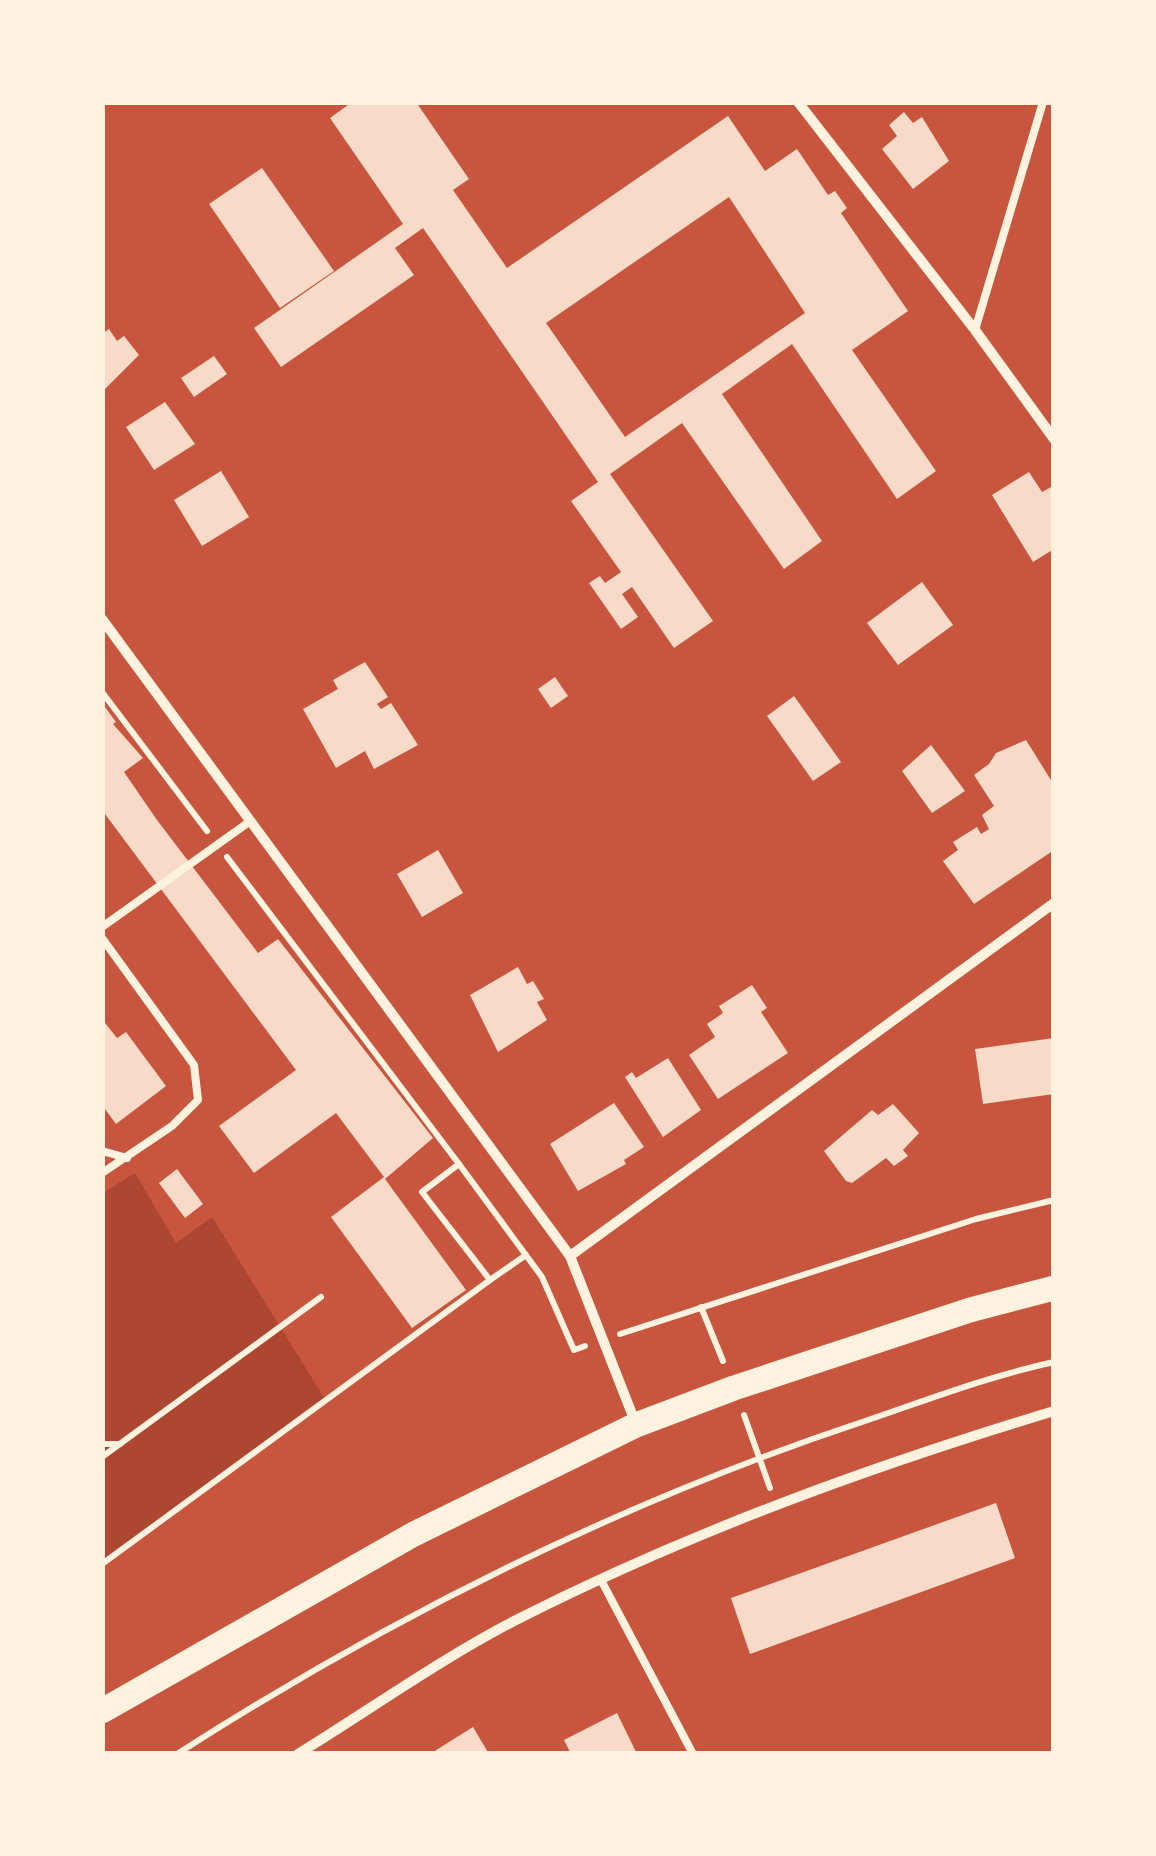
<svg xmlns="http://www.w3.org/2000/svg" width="1156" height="1856" font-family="'DejaVu Sans',sans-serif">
  <rect width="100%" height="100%" fill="#c8553d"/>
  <!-- green -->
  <polygon fill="#ae4732" points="135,1173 176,1243 212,1217 325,1399 103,1562 103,1193"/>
  <!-- building -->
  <g fill="#f7dbc8" fill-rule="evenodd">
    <path d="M352,102H416L469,179L453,190L507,268L728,116L765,171L797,149L828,195L835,191L847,208L841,213L908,311L852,350L936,471L897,499L792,344L722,394L822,541L784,569L682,423L610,474L713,621L674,648L632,587L622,594L638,617L621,629L589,583L600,576L605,583L621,572L571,501L598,482L423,228L395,248L414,275L281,367L254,328L403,224L330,118ZM729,197L805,313L625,437L546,323Z"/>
    <polygon points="904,112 913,123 922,117 949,161 913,189 882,149 897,136 889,125"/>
    <polygon points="262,168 334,271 280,308 209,204"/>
    <polygon points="109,329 117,341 124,336 139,355 102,392 102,334"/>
    <polygon points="214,356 227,374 194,397 181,378"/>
    <polygon points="165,402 195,444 154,470 126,427"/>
    <polygon points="221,471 249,517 202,546 174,500"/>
    <polygon points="1029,472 1042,492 1051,487 1054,491 1054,549 1033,562 992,495"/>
    <polygon points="922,582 953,625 898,665 867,623"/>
    <polygon points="365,662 388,697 377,704 381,709 391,703 418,745 374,769 365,751 336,768 303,709 338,689 333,680"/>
    <polygon points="555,677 568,696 551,708 538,689"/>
    <polygon points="794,696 841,762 813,781 767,716"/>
    <polygon points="102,703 116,722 113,724 143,758 124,772 157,820 258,953 278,939 433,1138 385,1179 466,1290 412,1328 331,1217 384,1177 336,1113 254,1173 219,1126 296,1070 102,810"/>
    <polygon points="1026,740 1054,785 1054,850 974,904 943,861 958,850 953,842 977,827 981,834 989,829 982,815 994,806 974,775 989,764 996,753"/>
    <polygon points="931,745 965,791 932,813 902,771"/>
    <polygon points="438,850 463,893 422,917 397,874"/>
    <polygon points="518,967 527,984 533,981 544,999 537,1002 547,1020 498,1052 470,995"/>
    <polygon points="752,985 767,1008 761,1012 788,1053 718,1099 689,1055 715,1037 707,1024 723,1013 719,1006"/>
    <polygon points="102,1019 117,1038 126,1032 166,1086 116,1124 102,1105"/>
    <polygon points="1054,1038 1054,1094 983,1104 975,1049"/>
    <polygon points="668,1058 701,1110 663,1137 625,1077 632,1072 636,1078"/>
    <polygon points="614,1103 644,1147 624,1160 626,1164 578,1191 550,1144"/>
    <polygon points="893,1104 919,1133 903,1150 908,1156 894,1166 886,1158 852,1183 846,1181 824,1151 872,1110 878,1115"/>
    <polygon points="177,1169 203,1204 185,1218 159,1183"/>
    <polygon points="996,1503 1015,1558 750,1654 731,1598"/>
    <polygon points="617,1713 637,1754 571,1754 564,1740"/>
    <polygon points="473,1727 489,1754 430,1754"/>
  </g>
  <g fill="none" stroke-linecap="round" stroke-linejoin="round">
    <!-- path -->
    <g stroke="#fff3e0" stroke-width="6">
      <polyline points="102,692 207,831"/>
      <polyline points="459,1164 542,1277 574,1350 585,1346"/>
      <polyline points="490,1280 526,1255"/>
      <polyline points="701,1307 723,1361"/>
      <polyline points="620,1334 976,1219 1054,1200"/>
      <polyline points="744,1415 770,1488"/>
      <polyline points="102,1444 120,1444"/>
      <polyline points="102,1457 321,1297"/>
      <polyline points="102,1564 490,1280 422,1192 459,1164 227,857"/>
      <path d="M177,1754C394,1615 620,1502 865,1421C927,1400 989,1376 1054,1362"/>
    </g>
    <!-- service -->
    <g stroke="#fff3e0" stroke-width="8">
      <polyline points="975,330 1043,102"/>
      <polyline points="102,927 249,822"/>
      <polyline points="102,938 194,1065 198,1100 172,1126 102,1173"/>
      <polyline points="102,1151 127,1158"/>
      <polyline points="601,1580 693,1754"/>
    </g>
    <!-- minor -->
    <g stroke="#fff3e0" stroke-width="10">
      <polyline points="798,102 975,330 1054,439"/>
      <polyline points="102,619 570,1256 636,1424"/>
      <polyline points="570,1256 1054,903"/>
      <path d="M298,1754C371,1709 442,1658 518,1619C690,1532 869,1467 1054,1411"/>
    </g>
    <!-- primary -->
    <polyline stroke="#fff3e0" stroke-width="25" points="102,1711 414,1534 636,1425 734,1388 970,1310 1054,1288"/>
  </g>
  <!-- border -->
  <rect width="1156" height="1856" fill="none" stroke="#fff3e0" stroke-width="210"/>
</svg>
